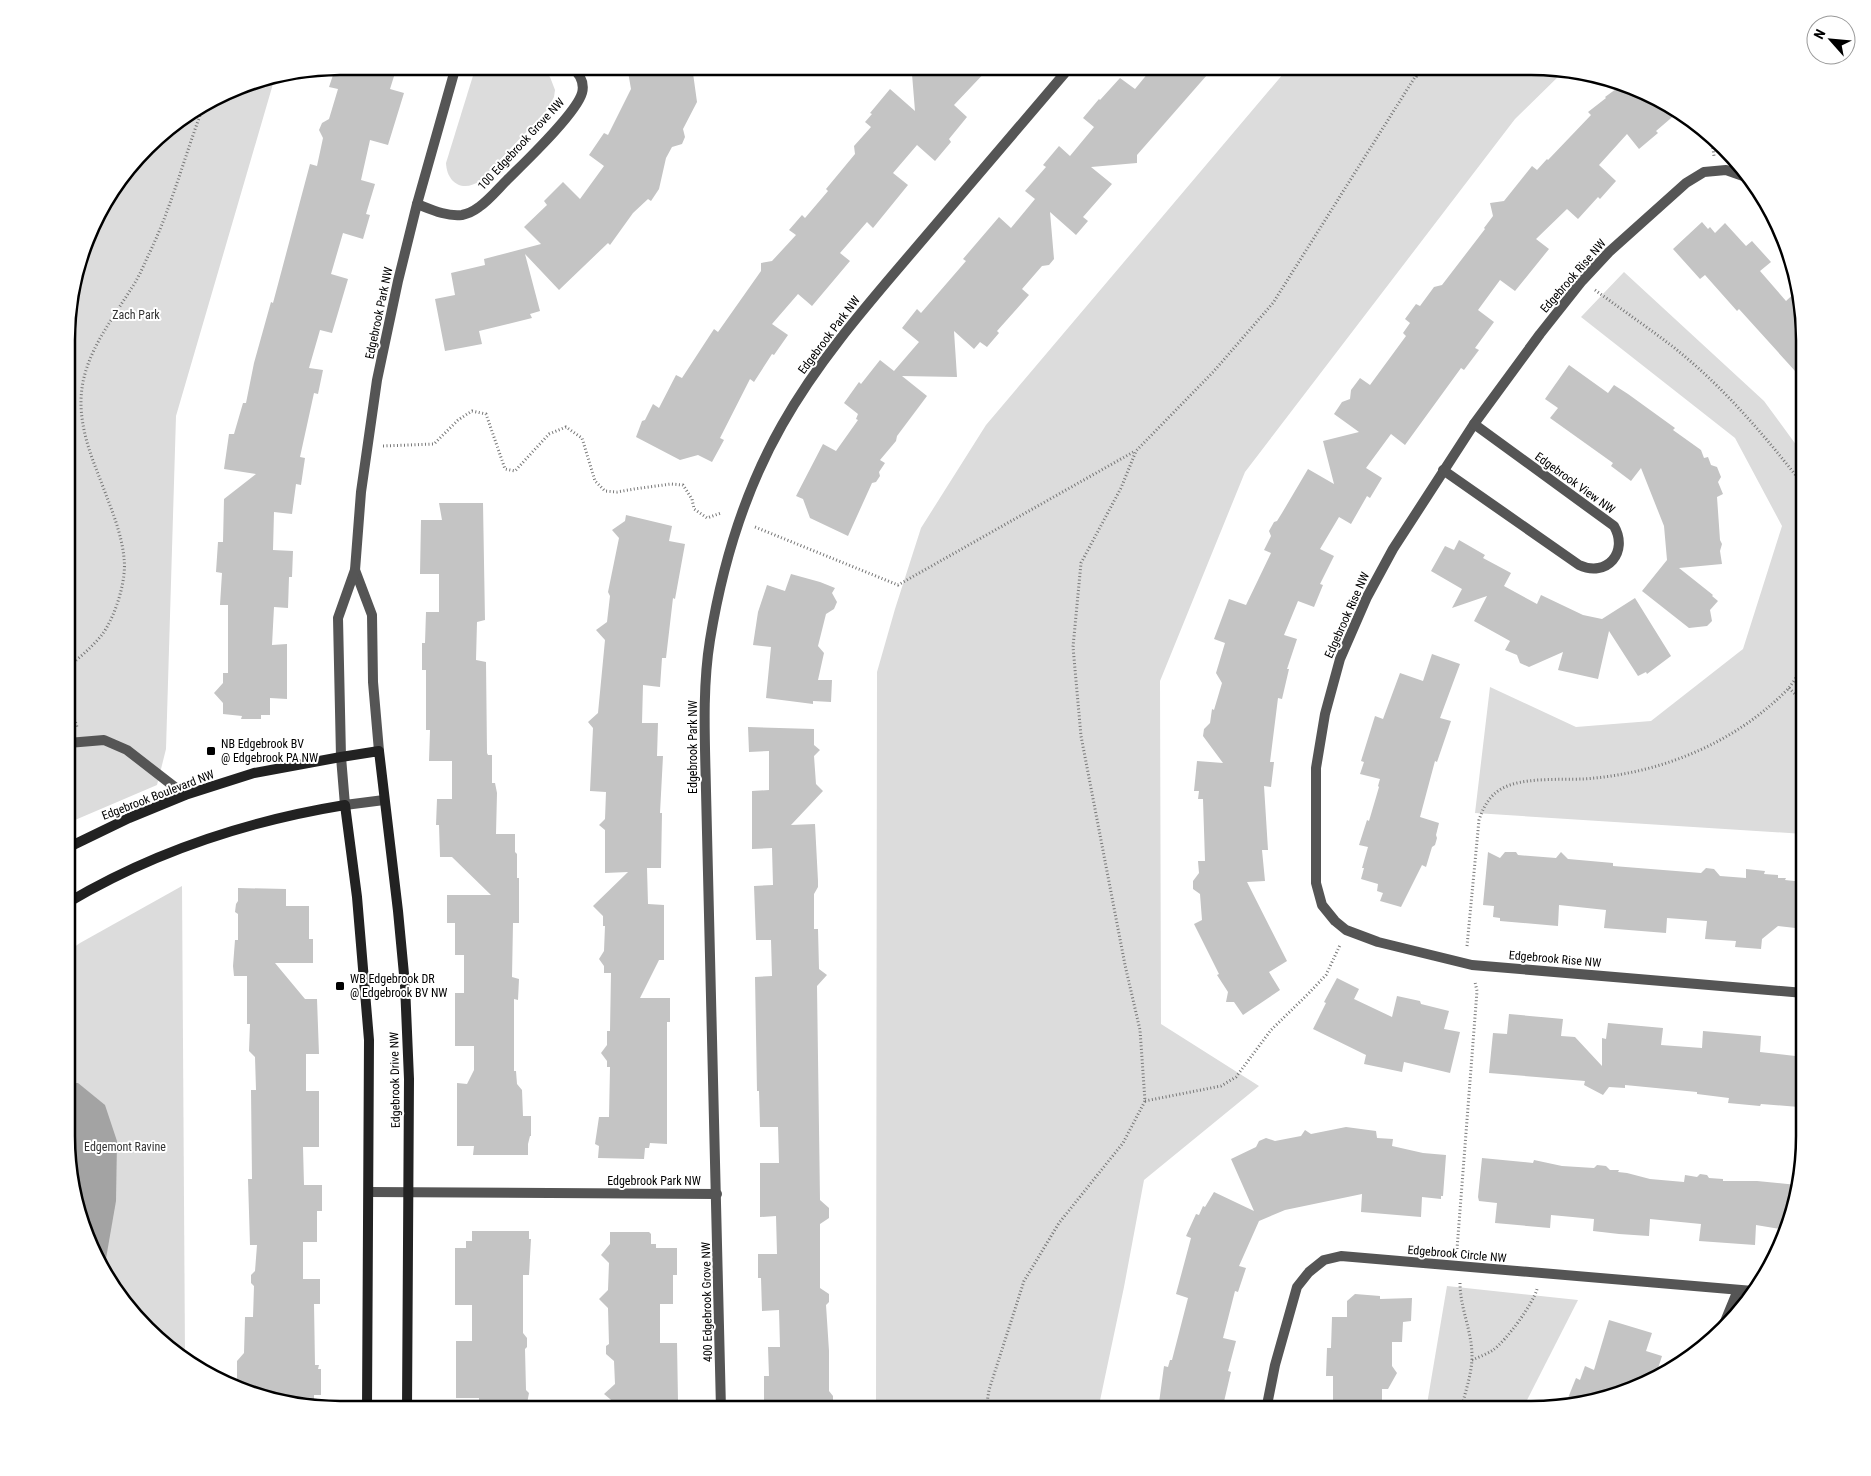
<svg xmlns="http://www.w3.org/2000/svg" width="1871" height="1476" font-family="'Roboto Condensed',sans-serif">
  <rect width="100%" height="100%" fill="#fff"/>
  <!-- green -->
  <g fill="#dcdcdc">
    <path d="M476,66H535L545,72L550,77L555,90L554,97L547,110L481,180C464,193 447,184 446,163Z"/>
    <polygon points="1289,67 1548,67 1564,71 1515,119 1245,472 1160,681 1161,1024 1259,1086 1144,1180 1124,1287 1098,1410 876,1409 877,672 895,609 921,528 986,425"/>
    <polygon points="275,77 176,416 166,749 157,785 68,823 69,304 103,203 160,134 252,81"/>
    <polygon points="1624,272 1764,401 1805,457 1804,834 1475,813 1490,687 1576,727 1651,721 1743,649 1782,526 1735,438 1581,317"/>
    <polygon points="182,886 185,1357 159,1342 94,1257 67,1154 67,952 80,943"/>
    <polygon points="1447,1286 1578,1300 1522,1410 1426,1410"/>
  </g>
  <!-- water -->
  <polygon fill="#a3a3a3" points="67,1083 78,1083 105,1105 117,1141 116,1201 104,1270 94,1257 67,1154"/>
  <!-- building -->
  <g fill="#c4c4c4">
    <polygon points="346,66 373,66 395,73 390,89 404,93 388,145 370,140 361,180 375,184 366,214 370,215 363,239 343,233 331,274 348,279 332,333 320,330 309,368 323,370 318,394 314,393 300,457 305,458 301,485 296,484 292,514 274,512 273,550 293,551 292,577 289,577 288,608 274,607 272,645 287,644 287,699 270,698 270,715 261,715 261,719 241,719 242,716 223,714 223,703 214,693 223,683 223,673 228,673 228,605 220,605 222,573 216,572 218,542 223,542 224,499 256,474 224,469 229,434 234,434 243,403 246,403 254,363 271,302 273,303 310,164 317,166 323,138 319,130 322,123 329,119 338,89 329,87 335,69 345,72"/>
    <polygon points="627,66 692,66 697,102 683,129 685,137 682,144 672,147 666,158 659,189 651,201 648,199 633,213 610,245 608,243 559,290 525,254 540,311 530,314 532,318 479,331 482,344 445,351 435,299 455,295 451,273 485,265 484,259 541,244 524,227 547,205 544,201 563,182 580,199 604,166 589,155 604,133 608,135 631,89"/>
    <polygon points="919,67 990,67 954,105 967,117 949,139 951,142 935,161 917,145 893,173 908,185 873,228 867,222 840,253 850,261 812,306 798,294 772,324 788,335 774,355 772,354 754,382 750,379 720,438 724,440 712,462 698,455 680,460 636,437 642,421 645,420 653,404 659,408 676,375 682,378 714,329 718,332 761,271 761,263 772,261 796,235 789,230 802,215 805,218 828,191 826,189 855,154 854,146 871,127 865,122 872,114 870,113 890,89 915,111 912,74"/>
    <polygon points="1153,67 1214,67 1137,155 1137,163 1091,167 1112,184 1083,217 1088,221 1076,235 1050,212 1054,259 1049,265 1042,266 1022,289 1029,295 997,331 999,333 987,347 980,342 974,349 954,331 957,377 902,376 927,396 897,436 896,441 880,460 885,463 879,472 880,476 876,482 872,483 848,536 810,518 803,499 796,496 823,444 836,451 858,420 856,419 858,414 844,403 859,382 861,384 880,360 894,371 919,342 902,328 917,309 921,313 966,261 963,259 999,217 1011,228 1035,199 1025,191 1046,167 1043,165 1059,146 1070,156 1094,127 1083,118 1099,99 1100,100 1120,78 1135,89"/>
    <polygon points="1623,84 1636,87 1677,113 1656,131 1658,133 1639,149 1627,134 1599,165 1616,181 1600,199 1598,197 1578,219 1567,209 1536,239 1549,249 1515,291 1500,280 1478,310 1494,322 1475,348 1479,350 1464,370 1461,368 1405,445 1391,434 1366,468 1382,478 1370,498 1367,496 1351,524 1339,517 1320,549 1334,556 1320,584 1323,585 1314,607 1298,601 1284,635 1297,639 1287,669 1289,669 1282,699 1278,698 1270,762 1274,762 1271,787 1264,786 1268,850 1262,850 1265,881 1247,882 1287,961 1269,972 1280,990 1243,1015 1234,1002 1226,1002 1228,992 1217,975 1219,974 1194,924 1202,920 1200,894 1193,889 1193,881 1199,873 1198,861 1205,861 1203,799 1198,799 1199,791 1194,791 1197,761 1223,763 1203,736 1204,729 1210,723 1212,709 1214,710 1222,683 1216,673 1225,643 1214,639 1229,599 1246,605 1271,553 1264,550 1271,536 1269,531 1274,522 1277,521 1282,513 1308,469 1334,484 1323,441 1359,432 1334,414 1342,402 1350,399 1351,390 1360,378 1370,385 1406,336 1403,333 1410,323 1405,319 1416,304 1420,306 1434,287 1442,285 1485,229 1484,228 1493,216 1490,203 1504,201 1532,166 1537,170 1547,159 1548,160 1591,115 1588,112 1606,98 1605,97"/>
    <polygon points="1702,222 1708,229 1710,227 1715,233 1725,223 1746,246 1752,241 1771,262 1760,271 1786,301 1798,290 1805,340 1805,382 1739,309 1737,311 1705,275 1700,279 1673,249"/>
    <polygon points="1569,365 1608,393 1614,385 1628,394 1675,428 1673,430 1701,450 1704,458 1708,457 1711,465 1717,467 1721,477 1718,482 1723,494 1717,497 1720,540 1722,544 1720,551 1722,564 1679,568 1713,595 1712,596 1718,601 1710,610 1712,621 1707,626 1689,628 1642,591 1667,560 1664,526 1641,468 1631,481 1611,466 1613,463 1550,418 1558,408 1545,399"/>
    <polygon points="439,503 483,503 485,620 477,622 476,660 486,662 487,753 488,755 492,755 492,783 495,783 497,793 496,834 515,834 515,852 517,854 517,878 519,878 519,923 513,923 512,977 519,979 518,1000 514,999 514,1071 516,1071 517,1084 522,1090 523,1116 531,1116 531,1136 530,1136 528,1144 528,1155 473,1155 474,1146 457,1146 457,1083 467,1084 474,1070 474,1046 455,1046 455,993 464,993 464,955 455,955 455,923 447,923 447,895 491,895 452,857 440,857 439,825 436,825 437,799 452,799 452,761 429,761 430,730 426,730 426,670 422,670 422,643 425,643 426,612 439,612 439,574 420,574 421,520 442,520"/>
    <polygon points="626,515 672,526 669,541 685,544 675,599 673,598 666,658 662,658 660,687 643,685 642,723 658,723 657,756 663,756 660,813 662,813 661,868 647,868 648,904 664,905 664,960 659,960 640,998 670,998 670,1022 667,1022 667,1144 650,1143 649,1148 645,1148 644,1159 598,1158 599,1146 595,1144 599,1117 609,1117 610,1067 607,1067 607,1061 601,1053 607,1045 607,1031 610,1031 611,973 604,973 604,966 599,959 604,951 605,926 603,926 603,916 593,906 628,872 605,873 605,830 599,825 605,819 606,792 590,791 593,728 588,722 598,713 605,640 596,630 607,622 610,596 608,592 619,538 612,530 625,521"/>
    <polygon points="1459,540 1485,555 1483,558 1511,573 1504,586 1537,604 1541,595 1583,615 1602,619 1635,598 1671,656 1647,674 1646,672 1638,676 1609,631 1598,679 1558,670 1563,652 1529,667 1520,663 1517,655 1505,650 1510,641 1474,621 1487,596 1452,608 1462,589 1431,571 1445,546 1454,550"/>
    <polygon points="791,574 820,582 835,588 832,593 837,602 834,609 826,614 818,646 824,653 818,680 832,680 831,702 813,701 813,704 766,698 771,647 753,645 758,612 767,585 785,591"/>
    <polygon points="1432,654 1460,664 1440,718 1451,721 1437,762 1435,761 1420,817 1439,823 1436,835 1437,838 1435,845 1432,847 1426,867 1422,865 1401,907 1380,901 1383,893 1377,891 1378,884 1361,879 1364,868 1362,868 1368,847 1359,845 1367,820 1369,821 1379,787 1378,786 1380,779 1360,774 1364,762 1361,761 1375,716 1383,719 1400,673 1423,681"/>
    <polygon points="748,727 814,729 814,745 820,750 814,756 816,784 823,791 791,825 815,824 818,881 818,887 814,894 814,929 818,929 819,969 827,975 817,986 820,1200 829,1208 829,1218 820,1224 820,1288 829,1294 829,1302 826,1305 829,1351 829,1391 833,1396 833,1404 828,1409 783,1409 782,1401 764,1401 764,1376 769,1376 768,1347 780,1347 779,1310 762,1311 761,1278 758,1278 758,1254 777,1254 776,1216 760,1217 760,1163 779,1163 778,1127 760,1127 759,1091 757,1091 755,977 772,976 771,940 756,940 754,886 773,885 772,848 752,849 752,791 769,790 769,751 749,752"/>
    <polygon points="1488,852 1500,858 1505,852 1516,852 1518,855 1556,858 1561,852 1568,859 1613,863 1613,866 1701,873 1706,868 1714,869 1720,876 1746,878 1746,869 1765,871 1764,874 1778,875 1778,878 1786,878 1785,880 1804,882 1804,929 1778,926 1762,939 1761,949 1735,947 1736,941 1705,939 1707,921 1667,918 1666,933 1604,928 1606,910 1559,905 1558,926 1500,921 1500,918 1493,917 1494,906 1483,905"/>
    <polygon points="238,888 286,889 286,906 309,906 309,939 313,939 313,963 275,963 305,999 317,999 319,1054 306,1054 306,1091 319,1091 319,1147 303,1147 304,1185 322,1185 322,1211 317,1211 317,1242 303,1242 303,1279 320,1279 320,1304 314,1304 315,1365 319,1365 318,1369 321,1369 321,1395 314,1395 314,1407 237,1389 237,1361 244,1353 245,1317 253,1317 254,1286 251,1283 251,1275 255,1271 257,1245 250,1245 248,1179 252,1179 251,1090 256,1090 255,1057 249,1051 250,1024 247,1024 247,976 234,976 233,966 235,940 238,940 238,914 235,912 236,904 238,901"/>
    <polygon points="1337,978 1359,989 1354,999 1392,1017 1397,996 1420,1001 1421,1004 1449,1011 1444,1029 1460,1032 1450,1073 1404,1062 1402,1072 1364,1064 1366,1055 1313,1029 1326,1003 1324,1002"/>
    <polygon points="1509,1014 1563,1019 1561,1036 1575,1037 1602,1066 1602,1038 1606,1039 1608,1023 1663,1028 1661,1045 1702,1048 1703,1031 1761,1036 1760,1052 1804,1057 1804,1103 1800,1102 1799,1107 1761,1104 1760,1106 1728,1103 1729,1098 1697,1094 1697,1092 1625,1085 1625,1088 1609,1087 1603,1095 1584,1085 1585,1081 1489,1073 1493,1033 1507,1034"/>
    <polygon points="1346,1127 1376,1131 1377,1138 1393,1139 1392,1146 1423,1153 1446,1155 1443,1196 1441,1196 1441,1199 1422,1197 1421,1217 1361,1212 1362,1194 1285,1210 1259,1221 1239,1266 1246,1268 1238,1292 1235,1291 1223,1338 1236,1341 1228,1371 1231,1372 1222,1410 1158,1410 1164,1366 1168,1367 1170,1360 1172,1360 1188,1298 1176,1294 1191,1238 1186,1236 1196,1214 1199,1215 1203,1206 1205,1207 1214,1192 1254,1211 1231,1159 1256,1147 1259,1141 1266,1138 1275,1141 1301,1136 1305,1130 1311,1134"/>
    <polygon points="1482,1158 1533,1163 1534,1160 1562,1166 1594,1168 1597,1165 1606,1166 1610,1170 1619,1170 1618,1172 1627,1173 1650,1179 1684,1182 1685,1175 1697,1177 1700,1174 1707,1175 1709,1178 1723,1179 1723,1181 1757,1181 1797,1185 1786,1230 1756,1225 1755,1245 1699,1241 1701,1224 1650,1219 1649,1236 1619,1234 1593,1231 1594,1219 1551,1215 1550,1228 1495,1223 1497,1203 1479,1201 1478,1197"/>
    <polygon points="472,1231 529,1231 529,1239 531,1239 529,1275 523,1275 523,1333 527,1338 527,1347 525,1349 526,1390 529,1393 526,1409 479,1409 479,1398 456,1398 456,1341 472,1341 472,1305 455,1305 455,1248 466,1248 466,1241 472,1241"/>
    <polygon points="610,1232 649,1232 651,1234 651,1244 656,1244 656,1248 677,1248 677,1275 673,1275 673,1304 660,1304 660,1343 677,1343 678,1401 662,1401 662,1406 656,1406 656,1409 616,1409 616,1404 604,1394 615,1384 614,1361 606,1354 606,1346 609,1344 608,1308 599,1299 608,1290 609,1263 601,1255 610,1244"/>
    <polygon points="1355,1294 1380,1296 1380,1299 1412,1298 1411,1321 1403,1322 1402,1342 1392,1342 1392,1366 1397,1373 1388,1389 1382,1389 1382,1410 1333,1410 1333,1376 1326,1376 1327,1348 1331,1348 1332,1317 1347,1317 1347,1301"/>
    <polygon points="1609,1320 1652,1333 1646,1351 1662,1356 1655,1378 1636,1389 1566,1403 1576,1378 1580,1380 1585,1366 1594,1370"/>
  </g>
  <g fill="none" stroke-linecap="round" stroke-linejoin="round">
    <!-- path -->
    <g stroke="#777" stroke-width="3" stroke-dasharray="1 2.5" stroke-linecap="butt">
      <polyline points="1416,77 1421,67"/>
      <polyline points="1711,134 1714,156"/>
      <path d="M1595,290C1621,309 1647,327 1672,346C1723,386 1765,436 1805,487"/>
      <polyline points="383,446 434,444 458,420 472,411 486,414 505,469 515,471 549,434 566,427 582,438 595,481 605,491 617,492 634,489 671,484 683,485 692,499 694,509 707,518 721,513"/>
      <polyline points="755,527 898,585 1135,451"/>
      <path d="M68,667C79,658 91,648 101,636C115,618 127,580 124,558C122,536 113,513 105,492C94,463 82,437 81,405C80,360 108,326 131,289C138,279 143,267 148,256C171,209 184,158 202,110"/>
      <polyline points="1789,688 1804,703"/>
      <polyline points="68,699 77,727"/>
      <path d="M1467,946L1479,820C1483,808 1489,796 1501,789C1522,777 1559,780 1583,779C1659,774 1734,744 1788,689C1794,682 1799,672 1805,664"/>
      <polyline points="1145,1101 1221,1086 1236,1077 1271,1030 1308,994 1326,975 1340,945"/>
      <polyline points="1457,1249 1477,991 1475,982"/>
      <path d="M1460,1283C1460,1308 1472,1331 1472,1356C1472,1374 1465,1392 1461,1410"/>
      <path d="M1472,1360C1479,1357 1487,1354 1493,1350C1506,1341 1533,1304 1537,1289"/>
      <polyline points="986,1409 989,1390 1024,1281 1059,1223 1123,1143 1145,1101 1140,1030 1125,965 1081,736 1073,647 1081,563 1121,488 1136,451 1214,371 1273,303 1415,77 1431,67"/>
    </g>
    <!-- lane -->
    <polyline stroke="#555" stroke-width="10" points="68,743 104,740 127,750 185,795"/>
    <!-- street -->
    <g stroke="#555" stroke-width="10">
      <polyline points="1743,176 1726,170 1704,172 1686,183 1609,252 1582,281 1540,334 1474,424 1393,549 1367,597 1340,659 1325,714 1316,768 1316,883 1322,905 1335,921 1346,930 1378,942 1472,965 1804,993"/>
      <path d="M417,204C430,209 447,217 462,215C467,214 475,210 479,207C489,200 498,189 507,180C524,163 576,114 582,93C585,82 579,73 571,66"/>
      <path d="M1443,470L1579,565C1607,578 1629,552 1614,526L1474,424"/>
      <polyline points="355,570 372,615 373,682 379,751"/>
      <polyline points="384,800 345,805 341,757 338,618 355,570 361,492 377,380 398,281 417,204 456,66"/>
      <polyline points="369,1192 717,1194"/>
      <polyline points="1722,1329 1738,1290"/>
      <path d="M721,1409L706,791C705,741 702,689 710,640C722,566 745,490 782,425C818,361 867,305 914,250C966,189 1018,128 1070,67"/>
      <polyline points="1266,1410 1275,1365 1297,1287 1309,1272 1324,1260 1341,1256 1753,1291"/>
    </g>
    <!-- secondary -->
    <g stroke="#222" stroke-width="10">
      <polyline points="67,848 129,818 185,795 254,773 341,757 379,751 398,911 405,985 409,1079 407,1409"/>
      <path d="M67,903C153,852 247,821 345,805L357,897L369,1040L367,1409"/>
    </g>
  </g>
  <!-- markers -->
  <g fill="#000" stroke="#fff" stroke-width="2">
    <rect x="206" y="746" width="10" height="10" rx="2.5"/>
    <rect x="335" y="981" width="10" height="10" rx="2.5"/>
  </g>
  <g text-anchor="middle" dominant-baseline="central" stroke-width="4" stroke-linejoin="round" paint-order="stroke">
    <!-- street labels -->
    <g font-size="12" fill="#000" stroke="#fff">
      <text transform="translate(521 144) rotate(-47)">100 Edgebrook Grove NW</text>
      <text transform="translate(1573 276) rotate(-49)">Edgebrook Rise NW</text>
      <text transform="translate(379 313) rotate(-78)">Edgebrook Park NW</text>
      <text transform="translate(829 335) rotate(-53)">Edgebrook Park NW</text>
      <text transform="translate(1575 483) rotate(36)">Edgebrook View NW</text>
      <text transform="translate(1347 615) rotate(-66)">Edgebrook Rise NW</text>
      <text transform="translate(693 747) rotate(-90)">Edgebrook Park NW</text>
      <text transform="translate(158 795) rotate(-21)">Edgebrook Boulevard NW</text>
      <text transform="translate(1555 959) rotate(5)">Edgebrook Rise NW</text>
      <text transform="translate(395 1080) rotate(-91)">Edgebrook Drive NW</text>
      <text x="654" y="1181">Edgebrook Park NW</text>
      <text transform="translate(1457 1254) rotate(5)">Edgebrook Circle NW</text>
      <text transform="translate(707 1302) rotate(-91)">400 Edgebrook Grove NW</text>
    </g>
    <!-- park labels -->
    <g font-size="12" fill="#333" stroke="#fff">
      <text x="136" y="315">Zach Park</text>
      <text x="125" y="1147">Edgemont Ravine</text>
    </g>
    <!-- poi labels -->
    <g font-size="12" fill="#000" stroke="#fff" text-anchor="start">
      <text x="221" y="744">NB Edgebrook BV<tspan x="221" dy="14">@ Edgebrook PA NW</tspan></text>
      <text x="350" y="979">WB Edgebrook DR<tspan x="350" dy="14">@ Edgebrook BV NW</tspan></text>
    </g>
  </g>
  <!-- crop -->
  <path d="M0 0H1871V1476H0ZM340 75H1531A265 265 0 0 1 1796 340V1136A265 265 0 0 1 1531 1401H340A265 265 0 0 1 75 1136V340A265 265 0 0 1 340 75Z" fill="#fff" fill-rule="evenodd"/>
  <path fill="none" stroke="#000" stroke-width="2.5" d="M340 75H1531A265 265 0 0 1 1796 340V1136A265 265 0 0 1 1531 1401H340A265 265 0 0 1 75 1136V340A265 265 0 0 1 340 75Z"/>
  <!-- north arrow -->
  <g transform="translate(1831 40) rotate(297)"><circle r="24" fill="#ffffff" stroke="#999999"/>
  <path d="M0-4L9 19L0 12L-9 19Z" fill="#000000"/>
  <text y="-8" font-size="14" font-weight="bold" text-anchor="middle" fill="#000000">N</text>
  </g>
</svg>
